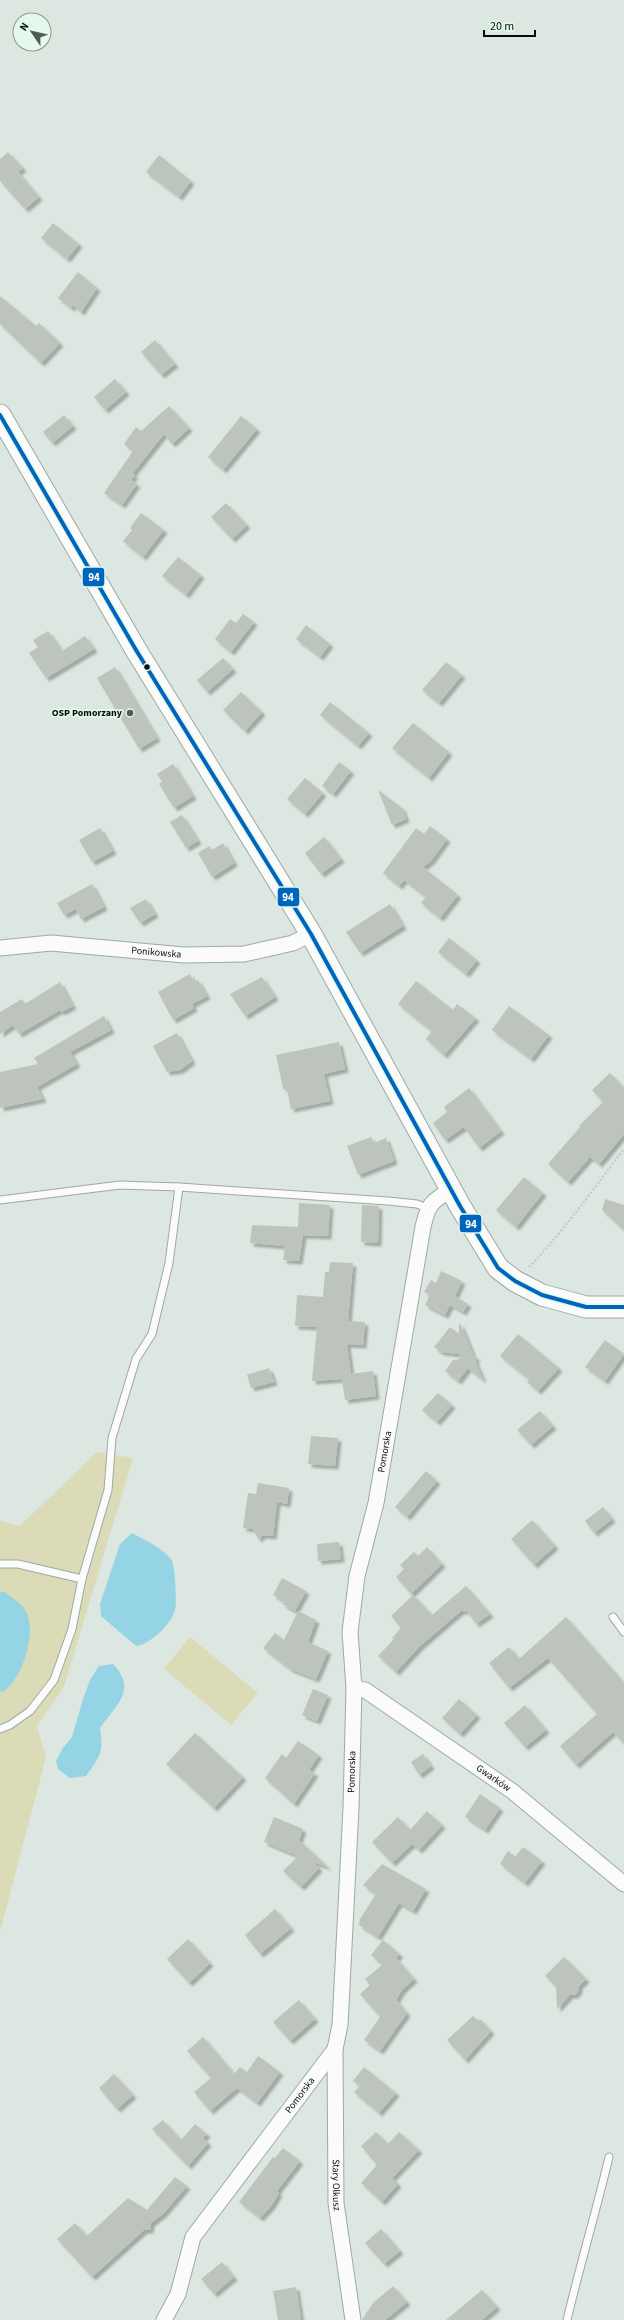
<svg xmlns="http://www.w3.org/2000/svg" width="624" height="2320" font-family="'Source Sans 3',sans-serif">
  <defs>
    <filter id="shadow"><feDropShadow dx="3.5" dy="3.5" stdDeviation="1" flood-color="#0004"/></filter>
  </defs>
  <rect width="100%" height="100%" fill="#dbe7e0"/>
  <!-- green -->
  <g fill="#dbdbb7">
    <polygon points="97,1452 133,1458 64,1687 37,1726 46,1757 0,1932 0,1521 20,1526"/>
    <polygon points="190,1637 258,1693 231,1725 164,1669"/>
  </g>
  <!-- water -->
  <g fill="#95d4e4">
    <path d="M132,1533C144,1540 164,1548 172,1561C175,1567 177,1603 175,1610C172,1623 150,1645 136,1646L101,1616L100,1604L120,1544Z"/>
    <path d="M0,1592H4C10,1596 18,1601 23,1607C40,1627 23,1679 3,1692L0,1691Z"/>
    <path d="M113,1664C138,1690 116,1705 100,1728C104,1753 100,1756 86,1776L70,1778L58,1769L56,1761L63,1748L72,1737L83,1699L90,1680L99,1666Z"/>
  </g>
  <!-- building -->
  <g fill="#bcc4bd" filter="url(#shadow)">
    <polygon points="8,152 23,168 18,172 39,197 25,209 0,181 0,159"/>
    <polygon points="159,155 191,181 179,197 146,172"/>
    <polygon points="53,223 79,244 67,259 41,238"/>
    <polygon points="78,272 97,288 81,312 73,305 71,308 58,298"/>
    <polygon points="0,296 36,326 39,323 60,343 41,363 0,324"/>
    <polygon points="155,340 175,364 161,375 141,352"/>
    <polygon points="115,379 126,392 105,410 94,397"/>
    <polygon points="169,406 189,428 172,444 164,434 132,474 135,475 131,480 137,484 122,505 104,493 133,451 124,444 136,427 141,431"/>
    <polygon points="64,415 73,426 52,443 43,432"/>
    <polygon points="241,416 257,429 223,470 208,457"/>
    <polygon points="226,503 247,525 232,539 211,517"/>
    <polygon points="141,513 164,530 143,557 123,541 132,530 130,528"/>
    <polygon points="178,557 201,575 186,595 162,576"/>
    <polygon points="243,614 254,622 231,652 215,639 230,619 236,623"/>
    <polygon points="306,625 330,644 320,657 296,639"/>
    <polygon points="48,631 62,651 85,636 94,649 46,678 29,653 38,647 33,640"/>
    <polygon points="223,658 233,669 207,692 197,680"/>
    <polygon points="446,662 462,675 439,703 422,690"/>
    <polygon points="115,667 157,738 139,749 97,678"/>
    <polygon points="241,692 262,712 245,731 223,710"/>
    <polygon points="330,702 369,733 358,746 320,715"/>
    <polygon points="413,723 449,752 429,778 392,748"/>
    <polygon points="339,762 351,771 333,794 322,786"/>
    <polygon points="173,764 193,796 174,808 159,784 162,782 157,774"/>
    <polygon points="305,778 323,793 305,814 287,799"/>
    <polygon points="378,790 402,808 406,819 392,825"/>
    <polygon points="182,815 198,841 186,848 170,822"/>
    <polygon points="430,826 447,839 431,861 423,867 458,895 440,918 421,903 426,897 404,880 399,886 383,873 416,828 424,834"/>
    <polygon points="100,828 113,851 92,862 79,840"/>
    <polygon points="324,837 341,859 321,874 305,853"/>
    <polygon points="223,843 234,863 212,877 198,853 209,846 212,850"/>
    <polygon points="92,884 104,907 81,919 76,909 64,915 57,903"/>
    <polygon points="146,899 155,914 140,923 130,908"/>
    <polygon points="390,904 403,926 360,953 346,932"/>
    <polygon points="449,938 477,960 466,974 438,952"/>
    <polygon points="190,974 194,982 198,980 207,996 192,1004 194,1008 173,1020 158,992"/>
    <polygon points="262,977 275,997 245,1016 230,994"/>
    <polygon points="416,981 453,1010 457,1004 476,1018 444,1055 426,1039 432,1031 398,1004"/>
    <polygon points="60,982 73,1006 61,1012 60,1010 19,1034 13,1025 0,1034 0,1012 22,999 25,1004"/>
    <polygon points="509,1006 549,1035 531,1059 492,1030"/>
    <polygon points="104,1016 111,1030 70,1052 77,1064 37,1087 43,1099 0,1108 0,1072 38,1064 34,1058"/>
    <polygon points="177,1033 192,1061 180,1070 167,1072 153,1046"/>
    <polygon points="339,1042 345,1069 324,1074 330,1101 291,1109 287,1089 283,1089 276,1055"/>
    <polygon points="610,1073 624,1088 624,1134 599,1164 590,1157 568,1182 548,1164 580,1127 579,1126 603,1102 592,1090"/>
    <polygon points="469,1088 501,1131 479,1148 464,1127 445,1140 433,1123 447,1112 444,1107"/>
    <polygon points="371,1137 374,1143 386,1138 394,1161 358,1175 347,1146"/>
    <polygon points="524,1177 543,1193 516,1227 496,1210"/>
    <polygon points="605,1199 624,1205 624,1230 602,1210"/>
    <polygon points="299,1203 330,1205 328,1236 303,1235 299,1261 283,1260 285,1246 250,1243 252,1225 298,1227"/>
    <polygon points="362,1205 379,1206 378,1243 361,1242"/>
    <polygon points="330,1262 353,1263 348,1321 365,1322 363,1345 347,1344 351,1374 373,1371 376,1396 345,1400 342,1379 312,1381 317,1327 295,1326 297,1295 323,1297 325,1272 329,1272"/>
    <polygon points="441,1271 462,1281 455,1296 468,1304 463,1312 450,1305 445,1315 425,1305 430,1295 424,1292 431,1280 436,1283"/>
    <polygon points="460,1323 474,1357 477,1356 475,1360 483,1380 468,1368 458,1381 445,1371 453,1360 460,1359 459,1354 441,1352 434,1347 450,1327 459,1334 459,1324"/>
    <polygon points="518,1334 559,1368 538,1391 527,1382 529,1379 500,1356"/>
    <polygon points="605,1340 624,1354 605,1381 585,1367"/>
    <polygon points="269,1368 274,1382 251,1388 247,1375"/>
    <polygon points="438,1393 452,1405 437,1422 422,1410"/>
    <polygon points="540,1411 553,1426 531,1445 517,1430"/>
    <polygon points="311,1436 338,1438 335,1466 308,1464"/>
    <polygon points="426,1471 437,1481 407,1517 395,1507"/>
    <polygon points="258,1483 289,1488 287,1504 277,1502 273,1536 263,1535 258,1539 253,1529 243,1528 248,1493 256,1494"/>
    <polygon points="603,1507 612,1519 594,1533 585,1521"/>
    <polygon points="532,1520 555,1546 534,1565 511,1539"/>
    <polygon points="339,1542 341,1559 318,1561 317,1544"/>
    <polygon points="427,1547 442,1564 411,1594 396,1577 404,1569 400,1565 414,1552 418,1556"/>
    <polygon points="282,1578 306,1591 295,1611 282,1604 284,1601 273,1595"/>
    <polygon points="466,1586 490,1614 476,1624 466,1610 464,1612 462,1610 420,1646 396,1672 378,1656 394,1639 392,1638 401,1628 391,1616 413,1595 432,1615"/>
    <polygon points="298,1611 316,1620 308,1642 328,1651 316,1679 290,1669 263,1648 275,1633 284,1640"/>
    <polygon points="566,1617 624,1683 624,1744 613,1732 576,1765 560,1746 597,1714 548,1658 509,1688 489,1663 509,1647 519,1659"/>
    <polygon points="313,1689 328,1695 317,1721 302,1715"/>
    <polygon points="459,1699 477,1715 460,1734 442,1718"/>
    <polygon points="525,1705 546,1730 525,1747 504,1723"/>
    <polygon points="195,1733 243,1777 214,1808 166,1764"/>
    <polygon points="298,1741 319,1755 309,1770 315,1773 294,1804 265,1778 282,1754 286,1758"/>
    <polygon points="423,1754 431,1766 419,1775 411,1762"/>
    <polygon points="480,1794 500,1808 485,1830 465,1817"/>
    <polygon points="427,1811 442,1825 419,1850 412,1844 392,1863 372,1842 398,1817 410,1830"/>
    <polygon points="274,1817 303,1829 299,1840 328,1867 313,1862 319,1868 301,1887 283,1871 298,1856 264,1842"/>
    <polygon points="523,1847 542,1861 525,1883 500,1864 508,1851 515,1857"/>
    <polygon points="382,1864 426,1889 413,1911 399,1903 378,1937 359,1925 360,1919 376,1894 363,1885"/>
    <polygon points="275,1909 291,1928 260,1954 245,1935"/>
    <polygon points="188,1939 210,1963 189,1983 167,1959"/>
    <polygon points="383,1940 400,1954 396,1958 414,1979 402,1990 396,2000 407,2013 380,2051 364,2040 380,2017 360,1994 370,1985 365,1979 382,1965 371,1955"/>
    <polygon points="564,1957 586,1979 579,1986 579,1990 575,1995 570,1995 557,2009 556,1986 545,1976"/>
    <polygon points="299,2000 315,2019 290,2041 273,2022"/>
    <polygon points="473,2016 478,2021 480,2019 491,2031 465,2060 447,2040"/>
    <polygon points="203,2037 234,2074 240,2067 247,2072 258,2056 280,2072 257,2103 237,2088 210,2111 194,2092 211,2078 187,2051"/>
    <polygon points="364,2067 396,2093 379,2113 354,2092 360,2086 353,2081"/>
    <polygon points="114,2074 133,2095 117,2109 99,2088"/>
    <polygon points="163,2120 181,2140 195,2124 207,2134 203,2138 208,2143 188,2166 152,2129"/>
    <polygon points="376,2132 388,2144 399,2132 419,2150 392,2178 398,2184 382,2202 361,2183 377,2165 361,2146"/>
    <polygon points="283,2148 300,2161 277,2191 279,2193 272,2205 260,2218 239,2202 273,2157 275,2158"/>
    <polygon points="175,2177 187,2186 163,2214 151,2223 150,2230 144,2230 92,2277 57,2239 75,2223 87,2236 128,2198 147,2210"/>
    <polygon points="381,2229 400,2251 384,2264 365,2243"/>
    <polygon points="222,2262 234,2277 214,2294 201,2279"/>
    <polygon points="393,2286 407,2302 385,2320 362,2320 373,2303"/>
    <polygon points="296,2287 301,2320 278,2320 273,2291"/>
    <polygon points="482,2290 497,2307 482,2320 446,2320"/>
  </g>
  <g fill="none" stroke-linecap="round" stroke-linejoin="round">
    <!-- lane casing -->
    <g stroke="#9fa9a3" stroke-width="9">
      <g id="lane">
        <polyline points="0,1200 120,1185 179,1187 388,1201 417,1204 427,1208"/>
        <polyline points="0,1564 18,1564 82,1579"/>
        <polyline points="613,1617 624,1632"/>
        <polyline points="0,1729 10,1725 30,1711 54,1680 72,1629 82,1579 108,1490 112,1438 136,1359 152,1334 169,1263 179,1187"/>
        <path d="M567,2320C580,2265 596,2212 609,2157"/>
      </g>
    </g>
    <!-- street casing -->
    <g stroke="#9fa9a3" stroke-width="17">
      <g id="street">
        <path id="s1" d="M0,948L51,943L184,955L244,954L293,943L311,934"/>
        <path id="s2" d="M354,1688L365,1690L512,1791L624,1884"/>
        <path id="s3" d="M335,2049L336,2203L353,2320"/>
        <path id="s4" d="M164,2320L178,2294L193,2237L335,2049L340,2025L351,1808L354,1688L350,1632L357,1576L376,1503L423,1227C428,1205 431,1201 451,1190"/>
      </g>
    </g>
    <!-- secondary casing -->
    <g stroke="#9fa9a3" stroke-width="23">
      <polyline id="secondary" points="0,415 136,650 311,934 460,1206 498,1268 515,1281 542,1295 586,1307 624,1307"/>
    </g>
    <!-- path -->
    <path stroke="#c8cbc9" stroke-width="2.5" stroke-dasharray="2 2" stroke-linecap="butt" d="M529,1267C564,1231 593,1189 624,1149"/>
    <!-- lane -->
    <use href="#lane" stroke="#fafbfa" stroke-width="7"/>
    <!-- street -->
    <use href="#street" stroke="#fafbfa" stroke-width="15"/>
    <!-- secondary -->
    <use href="#secondary" stroke="#fafbfa" stroke-width="21"/>
    <!-- bus-1 casing -->
    <g stroke="#e3f9ec" stroke-width="7">
      <polyline id="bus-1" points="0,415 136,650 311,934 460,1206 498,1268 515,1281 542,1295 586,1307 624,1307"/>
    </g>
    <!-- bus-1 -->
    <use href="#bus-1" stroke="#0065bd" stroke-width="4"/>
  </g>
  <!-- markers -->
  <circle fill="#070e0a" stroke="#e3f9ec" stroke-width="1.5" cx="147" cy="667" r="3.5"/>
  <circle fill="#515a55" stroke="#e3f9ec" stroke-width="1.5" cx="130" cy="713" r="4"/>
  <g text-anchor="middle" dominant-baseline="central" stroke-width="3.5" stroke-linejoin="round" paint-order="stroke">
    <!-- poi labels -->
    <g font-size="10" font-weight="bold" fill="#070e0a" stroke="#e3f9ec" text-anchor="end">
      <text x="122" y="713">OSP Pomorzany</text>
    </g>
    <!-- street labels -->
    <g font-size="10" fill="#070e0a" stroke="#e3f9ec">
      <text stroke="none"><textPath href="#s1" startOffset="157">Ponikowska</textPath></text>
      <text stroke="none"><textPath href="#s4" startOffset="926">Pomorska</textPath></text>
      <text stroke="none"><textPath href="#s4" startOffset="602">Pomorska</textPath></text>
      <text stroke="none"><textPath href="#s2" startOffset="167">Gwarków</textPath></text>
      <text stroke="none"><textPath href="#s4" startOffset="266">Pomorska</textPath></text>
      <text stroke="none"><textPath href="#s3" startOffset="136">Stary Olkusz</textPath></text>
    </g>
  </g>
  <g stroke="#e3f9ec" stroke-width="1.5">
    <rect x="82" y="567" width="23" height="20" rx="4" fill="#0065bd"/>
    <rect x="277" y="887" width="23" height="20" rx="4" fill="#0065bd"/>
    <rect x="459" y="1214" width="23" height="19" rx="4" fill="#0065bd"/>
  </g>
  <g font-size="11" text-anchor="middle" font-weight="bold" fill="#fff">
    <text x="94" y="581">94</text>
    <text x="288" y="901">94</text>
    <text x="471" y="1228">94</text>
  </g>
  <!-- north arrow -->
  <g transform="translate(32 32) rotate(304)"><circle r="19" fill="#e3f9ec" stroke="#8b9b92"/>
  <path d="M0-3L7 15L0 10L-7 15Z" fill="#515a55"/>
  <text y="-6" font-size="11" font-weight="bold" text-anchor="middle" fill="#070e0a">N</text>
  </g>
  <!-- scale -->
  <path d="M484 30v6h51v-6" fill="none" stroke="#070e0a" stroke-width="2"/>
  <text x="490" y="30" font-size="12" fill="#070e0a" stroke="#e3f9ec" stroke-width="3" paint-order="stroke">20 m</text>
</svg>
